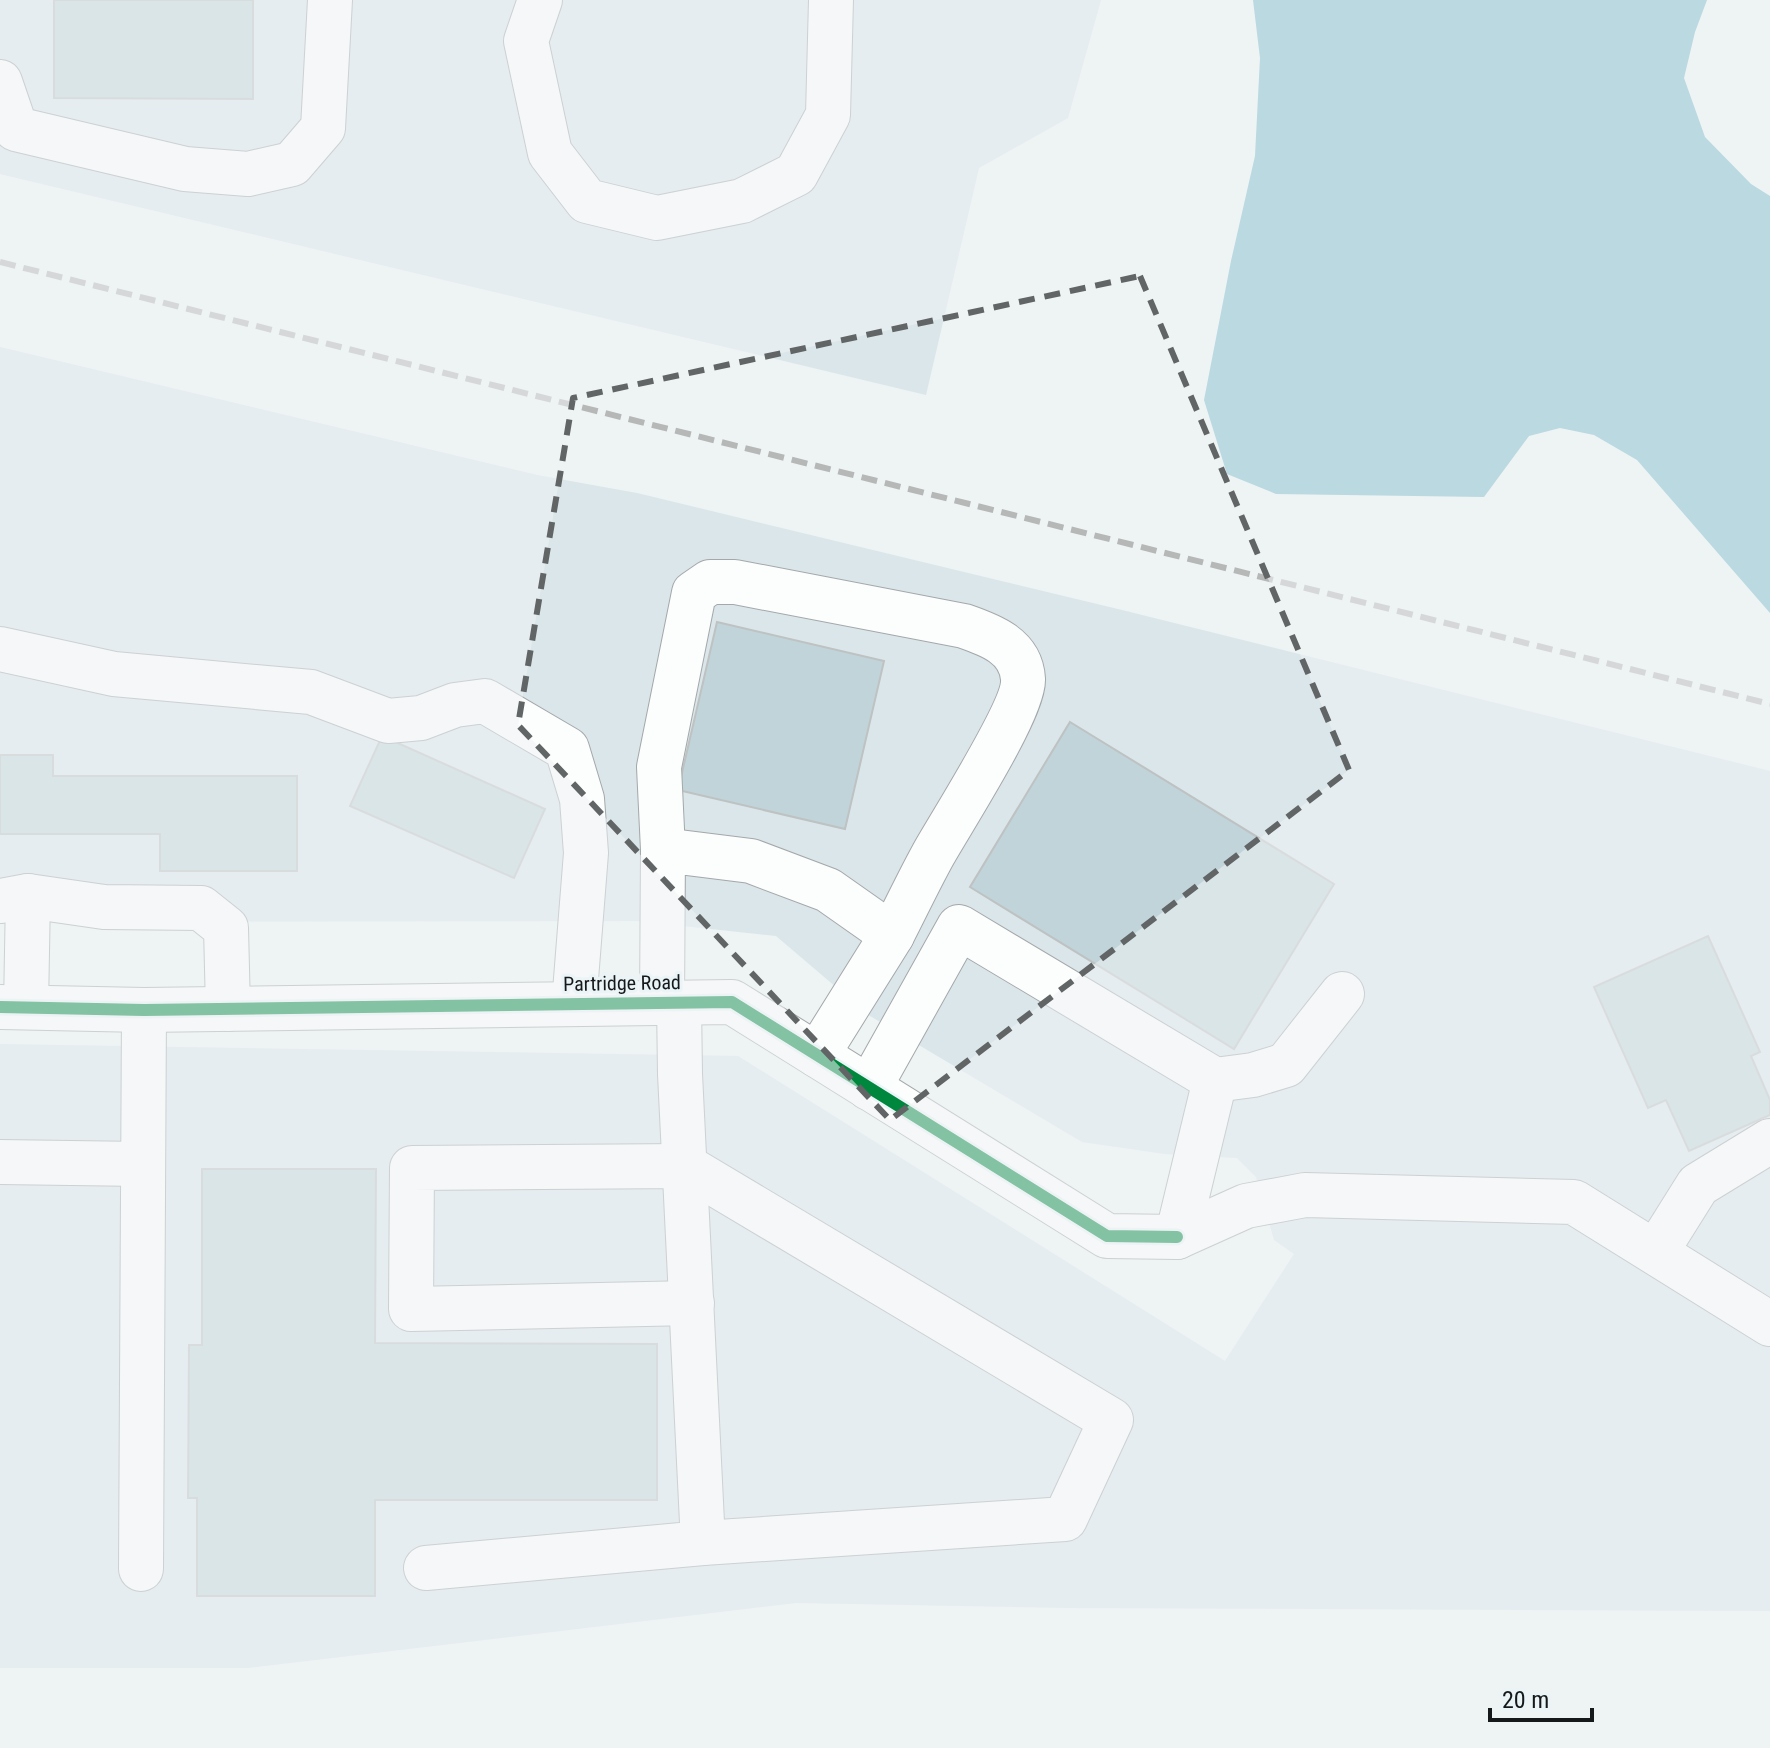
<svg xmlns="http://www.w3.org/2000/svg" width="1770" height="1748" font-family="'Roboto Condensed',sans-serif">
  <rect width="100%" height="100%" fill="#eef3f4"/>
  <!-- built -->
  <g fill="#dbe6ea">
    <polygon points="0,0 1101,0 1068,118 979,168 926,395 0,174"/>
    <polygon points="0,347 537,475 637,493 1122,610 1770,771 1770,1611 1068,1608 796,1603 248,1668 0,1668 0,1044 738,1056 1225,1361 1294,1254 1274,1240 1256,1177 1237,1158 1165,1154 1082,1142 870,1016 776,936 637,921 0,922"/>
  </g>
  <!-- water -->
  <polygon fill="#7abacb" points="1253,0 1707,0 1695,32 1684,78 1705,137 1751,184 1770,196 1770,613 1637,460 1594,435 1560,428 1529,436 1484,497 1276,494 1227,474 1204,400 1231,261 1255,156 1260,58"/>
  <!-- building -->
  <g fill="#c1d4da" stroke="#bec2c2" stroke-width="2">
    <polygon points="54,0 253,0 253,99 54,98"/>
    <polygon points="717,622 884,661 845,829 678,790"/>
    <polygon points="1070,722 1334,884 1234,1049 970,887"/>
    <polygon points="382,736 545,809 514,878 350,806"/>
    <polygon points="0,755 53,755 53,776 297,776 297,871 160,871 160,834 0,834"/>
    <polygon points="1708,936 1760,1052 1751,1056 1770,1100 1770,1115 1689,1151 1666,1100 1648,1108 1594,987"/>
    <polygon points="202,1169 376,1169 375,1343 657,1344 657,1500 375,1500 375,1596 197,1596 197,1498 188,1498 189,1345 202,1345"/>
  </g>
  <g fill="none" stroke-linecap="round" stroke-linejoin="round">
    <!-- minor casing -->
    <g stroke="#a4a8a9" stroke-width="46">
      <g id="minor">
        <polyline points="540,0 526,41 550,153 587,201 657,218 742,201 796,174 828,115 831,0"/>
        <polyline points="0,82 16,129 185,169 248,174 292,164 323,128 330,0"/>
        <polyline points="0,649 114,674 311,692 388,721 421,718 455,705 485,701 567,749 582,799 586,853 574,1004"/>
        <path d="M663,850L659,767L694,593L710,582H735L964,626C990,635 1021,646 1023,679C1025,708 952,821 934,853C919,880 906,908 892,935"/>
        <polyline points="0,901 28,896 104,907 201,908 226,928 228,1009"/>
        <polyline points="662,1003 663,850 751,861 828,890 892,935 817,1055"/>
        <polyline points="0,1007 144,1010 732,1002 1107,1236 1177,1237 1246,1206 1305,1195 1574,1202 1770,1324"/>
        <polyline points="26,1007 28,896"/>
        <polyline points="1215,1080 1253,1075 1286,1065 1342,994"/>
        <polyline points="869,1088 959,927 1215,1080 1177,1237"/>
        <polyline points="0,1162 142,1164"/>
        <polyline points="1656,1252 1698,1185 1770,1141"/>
        <polyline points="692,1303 411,1309 412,1168 685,1166 1111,1420 1065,1519 703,1543"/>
        <polyline points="426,1568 703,1543 680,1074 679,1003"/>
        <polyline points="141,1569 144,1010"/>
      </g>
    </g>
    <!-- minor -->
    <use href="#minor" stroke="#fcfdfd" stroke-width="44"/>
    <!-- rail -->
    <polyline stroke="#b6b7b7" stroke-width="6" stroke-dasharray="16 8" stroke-linecap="butt" points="0,262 1770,704"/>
    <!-- cycleway casing -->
    <g stroke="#ebf4f7" stroke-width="17">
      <polyline id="cycleway" points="0,1007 144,1010 732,1002 1107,1236 1177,1237"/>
    </g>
    <!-- cycleway -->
    <use href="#cycleway" stroke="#00873e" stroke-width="12"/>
  </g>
  <!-- marked area -->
  <path d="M0 0H1770V1748H0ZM1140,276L1349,770L890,1120L518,725L573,398Z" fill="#eef3f4" fill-opacity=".55" fill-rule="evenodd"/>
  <path fill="none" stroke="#626566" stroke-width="6" stroke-dasharray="16 10" stroke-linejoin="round" d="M1140,276L1349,770L890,1120L518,725L573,398Z"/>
  <g text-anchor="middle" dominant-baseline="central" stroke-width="6" stroke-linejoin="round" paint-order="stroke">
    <!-- street labels -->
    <g font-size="20" fill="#16191a" stroke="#ebf4f7">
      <text transform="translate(622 983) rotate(-1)">Partridge Road</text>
    </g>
  </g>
  <!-- scale -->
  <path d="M1490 1708v12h102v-12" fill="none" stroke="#16191a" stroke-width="4"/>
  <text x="1502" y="1708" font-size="24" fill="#16191a" stroke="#ebf4f7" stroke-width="6" paint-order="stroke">20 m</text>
</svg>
